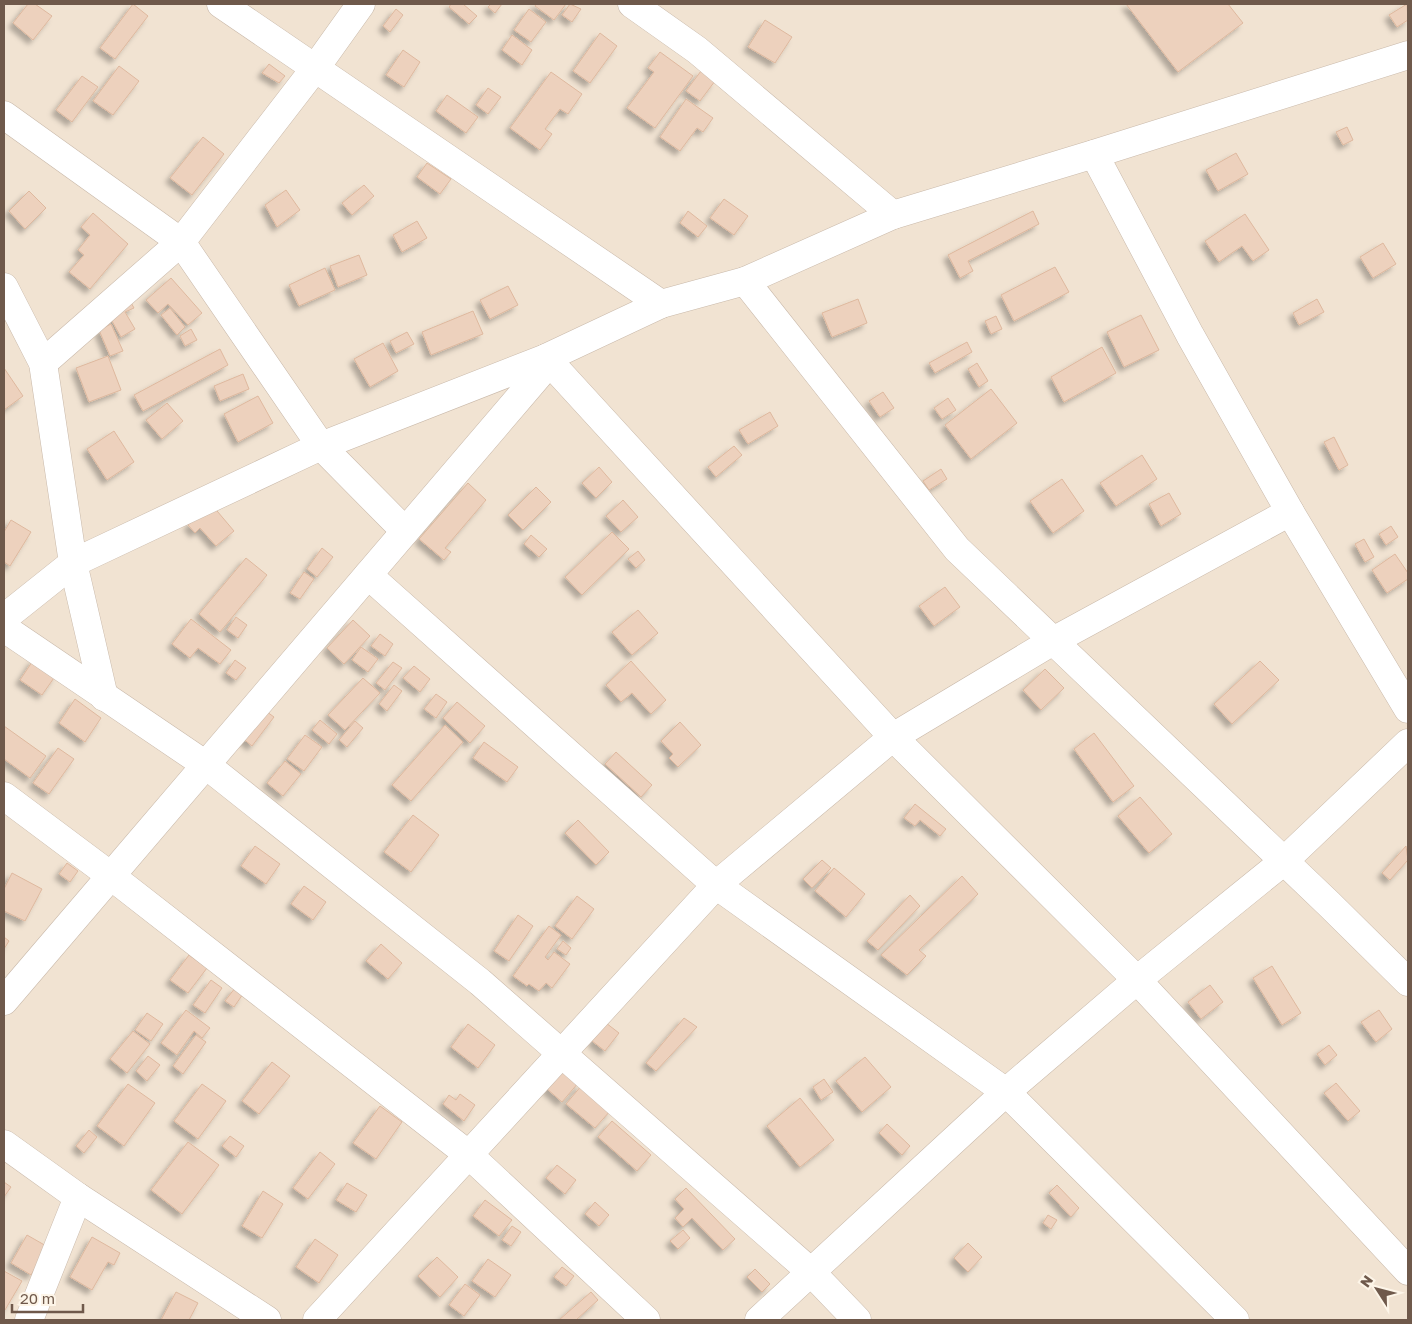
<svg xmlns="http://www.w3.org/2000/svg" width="1412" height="1324" font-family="'Golos Text',sans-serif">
  <defs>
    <filter id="shadow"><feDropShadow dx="-4.5" dy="4.5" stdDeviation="2.5" flood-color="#0004"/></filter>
  </defs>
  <rect width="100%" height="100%" fill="#faf1e3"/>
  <!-- residential -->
  <rect fill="#f1e3d2" x="4" y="4" width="1404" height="1316"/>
  <!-- building -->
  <g fill="#edd1bd" stroke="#deb89e" filter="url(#shadow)">
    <polygon points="28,4 35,4 52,16 33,40 13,23"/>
    <polygon points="133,4 148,16 115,59 100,48"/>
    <polygon points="451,4 463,4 477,16 469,24 449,7"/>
    <polygon points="491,4 502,4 495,13 488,7"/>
    <polygon points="536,4 566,4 554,20 535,6"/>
    <polygon points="570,4 581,9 572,22 562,15"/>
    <polygon points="1126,4 1228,4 1243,23 1178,72"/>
    <polygon points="1407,4 1408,20 1397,27 1389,15"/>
    <polygon points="396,9 403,15 390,32 383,26"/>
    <polygon points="529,9 546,22 531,42 514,30"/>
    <polygon points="765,20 792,37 775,63 748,47"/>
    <polygon points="600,33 617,46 590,83 573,71"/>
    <polygon points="512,35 532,50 522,65 502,50"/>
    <polygon points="403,50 420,62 404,87 386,75"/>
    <polygon points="660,52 693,76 655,128 627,108 654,72 648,68"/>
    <polygon points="269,64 285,76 279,83 262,73"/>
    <polygon points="119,66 139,81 113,115 93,101"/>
    <polygon points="701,71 715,81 700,101 686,91"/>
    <polygon points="551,72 582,94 568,114 560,109 545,129 552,134 540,150 510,128"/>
    <polygon points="82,76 98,87 72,122 56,110"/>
    <polygon points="488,88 501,97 488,114 476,105"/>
    <polygon points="447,95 478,117 466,133 436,111"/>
    <polygon points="686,99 713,118 703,132 697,128 680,151 660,137"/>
    <polygon points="1347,127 1353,140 1343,145 1336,132"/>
    <polygon points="203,137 224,154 192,195 170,178"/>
    <polygon points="1236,153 1248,174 1218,191 1206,170"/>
    <polygon points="427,163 451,179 440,194 417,177"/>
    <polygon points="364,185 374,196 352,215 342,203"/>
    <polygon points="286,190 300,210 277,227 265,205"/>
    <polygon points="29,191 46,208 25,229 9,211"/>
    <polygon points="724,199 748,216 734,235 710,218"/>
    <polygon points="688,211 707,226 698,237 680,223"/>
    <polygon points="1033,211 1039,224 968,261 973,271 960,278 948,255"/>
    <polygon points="93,213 128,244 90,289 69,272 84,255 78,250 90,235 81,227"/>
    <polygon points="1245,214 1269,250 1253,261 1242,246 1219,262 1205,241"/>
    <polygon points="417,221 427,238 402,252 393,235"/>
    <polygon points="1383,243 1396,264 1373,278 1360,257"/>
    <polygon points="359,255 367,275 338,287 330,266"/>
    <polygon points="1055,267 1069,292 1014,321 1001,295"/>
    <polygon points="325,268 335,290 299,306 289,285"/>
    <polygon points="171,278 202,313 188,325 168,304 158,313 146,300"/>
    <polygon points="508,286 518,305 490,319 480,300"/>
    <polygon points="129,299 134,308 125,312 135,329 121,337 107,312"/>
    <polygon points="858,299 867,323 832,337 822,313"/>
    <polygon points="1317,299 1324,312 1299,325 1293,313"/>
    <polygon points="170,308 185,327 177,335 161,315"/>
    <polygon points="473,311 483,334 431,355 422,332"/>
    <polygon points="1141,315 1159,350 1124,367 1107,332"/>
    <polygon points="996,316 1002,329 991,334 985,321"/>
    <polygon points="111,324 123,351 110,356 99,330"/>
    <polygon points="191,329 197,340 185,346 180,336"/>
    <polygon points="407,332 414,344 396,353 390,341"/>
    <polygon points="967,342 972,352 935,373 929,363"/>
    <polygon points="383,343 398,371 370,387 354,359"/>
    <polygon points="1102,347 1116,373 1064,402 1051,377"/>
    <polygon points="220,349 228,365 143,411 134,395"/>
    <polygon points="108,356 121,390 89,402 76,368"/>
    <polygon points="977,363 988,381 979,387 968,369"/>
    <polygon points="4,368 23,396 4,410"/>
    <polygon points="243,374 249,389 220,401 214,386"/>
    <polygon points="991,389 1017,423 971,459 945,425"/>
    <polygon points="883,392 894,408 880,417 869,401"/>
    <polygon points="258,396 273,423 238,442 224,414"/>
    <polygon points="948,398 956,410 942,419 934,408"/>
    <polygon points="167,403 183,421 162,439 146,420"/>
    <polygon points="770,412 778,426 748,444 739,430"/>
    <polygon points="114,431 134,462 107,480 87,449"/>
    <polygon points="1334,437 1348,465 1339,470 1324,442"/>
    <polygon points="734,446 742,455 716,477 708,467"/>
    <polygon points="1142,455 1157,479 1116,506 1100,483"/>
    <polygon points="599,467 612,482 596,498 582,483"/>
    <polygon points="941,469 947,479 929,490 923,481"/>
    <polygon points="1062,479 1084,511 1053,533 1030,501"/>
    <polygon points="468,483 486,500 445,548 451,552 444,560 419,539"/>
    <polygon points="536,487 551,502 523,530 508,515"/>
    <polygon points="1169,493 1181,514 1161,526 1149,504"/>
    <polygon points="623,500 638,517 621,532 606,516"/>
    <polygon points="212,505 234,531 216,546 200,528 195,533 188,525"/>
    <polygon points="11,520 31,532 10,566 4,562 4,532"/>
    <polygon points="1391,526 1398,537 1386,545 1379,534"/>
    <polygon points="612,532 629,549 582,595 565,577"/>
    <polygon points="531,535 547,549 539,557 524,544"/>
    <polygon points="1364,539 1374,557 1365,562 1355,544"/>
    <polygon points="322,548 333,557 317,577 307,569"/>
    <polygon points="638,551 645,560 636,568 628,559"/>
    <polygon points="1395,554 1408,573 1408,579 1387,593 1372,570"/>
    <polygon points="246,558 267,575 220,632 199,614"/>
    <polygon points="304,572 314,579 300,599 290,593"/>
    <polygon points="945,587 960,607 934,626 919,606"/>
    <polygon points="638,610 658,633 632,655 612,632"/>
    <polygon points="236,617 247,625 238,638 227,630"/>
    <polygon points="191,619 231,650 220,664 198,648 190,658 172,644"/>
    <polygon points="353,620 370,636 344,664 327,648"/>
    <polygon points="380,634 393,644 385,656 371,646"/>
    <polygon points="361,647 378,659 368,672 352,660"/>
    <polygon points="34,659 56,675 42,695 20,680"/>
    <polygon points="235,660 246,668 236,680 226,673"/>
    <polygon points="631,661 666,700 651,714 632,693 621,702 606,685"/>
    <polygon points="1260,661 1279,680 1232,724 1214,704"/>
    <polygon points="393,662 402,668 385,690 376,683"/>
    <polygon points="414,666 430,679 420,692 403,678"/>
    <polygon points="1045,669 1064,688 1041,710 1023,690"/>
    <polygon points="363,678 380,693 345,730 328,715"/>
    <polygon points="394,685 402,691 387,711 379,704"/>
    <polygon points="436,694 447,702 436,718 424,709"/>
    <polygon points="75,699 101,718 85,742 59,723"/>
    <polygon points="457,702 485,726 470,743 443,718"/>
    <polygon points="263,709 274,717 252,746 241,737"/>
    <polygon points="320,720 337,734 329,744 312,730"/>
    <polygon points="355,721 363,728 347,747 339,740"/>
    <polygon points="680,722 701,745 678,767 669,758 673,754 661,741"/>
    <polygon points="445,725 463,742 411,801 392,785"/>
    <polygon points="4,726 46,756 30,778 4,759"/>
    <polygon points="1094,733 1134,786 1113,802 1074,749"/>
    <polygon points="305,735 322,747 304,771 287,759"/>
    <polygon points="484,742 518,767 507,782 473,758"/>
    <polygon points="58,748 74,759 49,794 33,783"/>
    <polygon points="616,752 652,785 641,797 605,764"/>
    <polygon points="285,761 301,774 283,796 267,783"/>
    <polygon points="1140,797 1172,834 1149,853 1118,816"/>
    <polygon points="915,804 946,829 940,836 920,820 915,826 904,818"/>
    <polygon points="413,815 439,835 411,872 384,852"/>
    <polygon points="578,820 609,852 596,865 565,833"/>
    <polygon points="255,846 280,864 266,884 241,866"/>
    <polygon points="1406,846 1408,860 1390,880 1382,873"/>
    <polygon points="822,860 831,868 812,888 803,879"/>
    <polygon points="67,863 78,871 70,882 59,874"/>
    <polygon points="834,868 865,894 846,917 815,891"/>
    <polygon points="12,873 42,889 25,921 4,911 4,889"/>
    <polygon points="962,876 978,894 919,950 926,956 907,975 881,955"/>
    <polygon points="304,886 326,902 313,920 291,904"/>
    <polygon points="910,895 920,906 878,950 867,941"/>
    <polygon points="577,896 594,909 572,939 555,926"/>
    <polygon points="518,915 533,926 509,961 494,951"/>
    <polygon points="549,926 561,935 545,957 548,960 554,952 570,964 552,988 546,983 539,991 529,984 527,986 513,976"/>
    <polygon points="4,937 9,941 4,949"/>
    <polygon points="563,941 571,948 566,955 557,949"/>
    <polygon points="381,944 402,963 388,979 366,961"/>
    <polygon points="189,955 207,968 188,993 170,980"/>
    <polygon points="1272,966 1301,1013 1282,1025 1253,978"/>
    <polygon points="211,980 222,988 205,1013 193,1005"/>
    <polygon points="1210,985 1223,1002 1201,1019 1188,1002"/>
    <polygon points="235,988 243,994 234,1007 225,1001"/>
    <polygon points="186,1010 210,1028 202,1038 194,1031 177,1055 161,1043"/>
    <polygon points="1379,1010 1392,1029 1376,1042 1361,1022"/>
    <polygon points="147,1013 163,1024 151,1041 135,1030"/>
    <polygon points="684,1018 697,1027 656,1071 646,1063"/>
    <polygon points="606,1023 619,1033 605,1051 592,1041"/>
    <polygon points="468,1024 495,1045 478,1068 451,1047"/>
    <polygon points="133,1031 150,1044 127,1073 110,1059"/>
    <polygon points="196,1035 206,1042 183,1074 173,1066"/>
    <polygon points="1329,1045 1337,1055 1325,1065 1317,1054"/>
    <polygon points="148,1056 160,1065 147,1081 136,1071"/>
    <polygon points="865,1057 891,1087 862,1112 836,1081"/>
    <polygon points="272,1062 290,1076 259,1114 242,1101"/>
    <polygon points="562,1068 579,1082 562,1102 546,1088"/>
    <polygon points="824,1079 833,1092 821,1100 813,1087"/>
    <polygon points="1336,1083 1360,1111 1348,1121 1324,1093"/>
    <polygon points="128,1084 155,1103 124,1146 97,1126"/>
    <polygon points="202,1084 226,1101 198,1139 174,1121"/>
    <polygon points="582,1085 611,1110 595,1128 566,1104"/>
    <polygon points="460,1094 475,1105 464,1121 443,1104 449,1095 456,1100"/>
    <polygon points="800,1098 834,1140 800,1167 767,1126"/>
    <polygon points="380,1106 402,1122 376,1159 353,1143"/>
    <polygon points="612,1121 651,1155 637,1171 598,1137"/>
    <polygon points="887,1124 910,1146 902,1155 879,1133"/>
    <polygon points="89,1130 97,1137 84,1153 76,1146"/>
    <polygon points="230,1136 244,1146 236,1157 222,1146"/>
    <polygon points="188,1142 219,1165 182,1214 151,1190"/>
    <polygon points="320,1152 335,1164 308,1199 293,1188"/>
    <polygon points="557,1165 576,1180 565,1194 546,1178"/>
    <polygon points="4,1182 11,1187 4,1197"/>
    <polygon points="347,1183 367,1195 356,1212 336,1200"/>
    <polygon points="1057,1185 1079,1208 1071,1217 1049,1193"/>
    <polygon points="686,1188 735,1239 723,1250 692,1218 683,1227 675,1218 684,1209 675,1199"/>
    <polygon points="263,1191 283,1204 262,1238 242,1226"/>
    <polygon points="485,1200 512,1220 499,1236 473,1216"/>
    <polygon points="595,1202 609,1215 599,1226 585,1214"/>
    <polygon points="1048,1215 1057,1220 1051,1229 1043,1223"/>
    <polygon points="512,1226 521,1232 511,1246 502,1240"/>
    <polygon points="683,1230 690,1238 678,1249 670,1241"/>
    <polygon points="27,1235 48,1247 31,1275 11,1263"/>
    <polygon points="92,1237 120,1253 114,1265 108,1262 92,1290 70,1277"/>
    <polygon points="315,1239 338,1255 319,1283 296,1267"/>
    <polygon points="968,1243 982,1257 968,1272 954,1258"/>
    <polygon points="437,1257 458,1277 440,1297 418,1276"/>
    <polygon points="488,1259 511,1275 495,1297 472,1281"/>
    <polygon points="562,1267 574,1276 566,1286 554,1277"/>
    <polygon points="755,1269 770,1284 762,1292 747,1277"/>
    <polygon points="4,1271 22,1281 5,1310 4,1309"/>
    <polygon points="465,1284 480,1295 464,1316 449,1305"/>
    <polygon points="176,1292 198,1303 189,1320 161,1320"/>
    <polygon points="591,1292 598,1300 576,1320 559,1320"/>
  </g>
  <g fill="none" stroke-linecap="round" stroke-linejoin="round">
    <!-- street casing -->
    <g stroke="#c9b9aa" stroke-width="29">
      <g id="street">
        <polyline points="221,4 661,304"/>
        <polyline points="632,4 697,50 893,215"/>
        <polyline points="4,115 181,242 321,446 405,531"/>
        <polyline points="1094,154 1190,335 1290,512 1408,709"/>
        <polyline points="745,281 957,549 1329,904 1408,982"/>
        <polyline points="4,287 43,363 73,563 104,697"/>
        <polyline points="546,358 893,737 1137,980 1408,1271"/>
        <polyline points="43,363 181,242 316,67 361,4"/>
        <polyline points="368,575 716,885 1006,1092 1235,1320"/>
        <polyline points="4,618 73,563 321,446 546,358 661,304 745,281 893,215 1094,154 1408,55"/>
        <polyline points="4,628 206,765 480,982 811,1272 857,1320"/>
        <polyline points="4,796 111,876 469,1155 646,1320"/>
        <polyline points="4,1001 549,363"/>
        <polyline points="4,1144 78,1197 267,1320"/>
        <polyline points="29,1320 78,1197"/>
        <polyline points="317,1320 716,885 893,737 1053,641 1290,512"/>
        <polyline points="759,1320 1006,1092 1137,980 1284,861 1408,743"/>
      </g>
    </g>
    <!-- street -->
    <use href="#street" stroke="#fff" stroke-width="28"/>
  </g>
  <!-- border -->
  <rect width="1412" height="1324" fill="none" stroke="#6f594b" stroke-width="10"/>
  <!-- north arrow -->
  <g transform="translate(1377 1289) rotate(306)" stroke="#fdf5e8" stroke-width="4" paint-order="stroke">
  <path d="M0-4L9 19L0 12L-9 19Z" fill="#6f594b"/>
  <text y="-8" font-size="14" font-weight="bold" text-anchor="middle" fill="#6f594b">N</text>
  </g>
  <!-- scale -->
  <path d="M12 1304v8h71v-8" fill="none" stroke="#6f594b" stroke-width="2.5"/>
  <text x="20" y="1304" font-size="15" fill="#6f594b" stroke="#fdf5e8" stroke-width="4" paint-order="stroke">20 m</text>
</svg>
